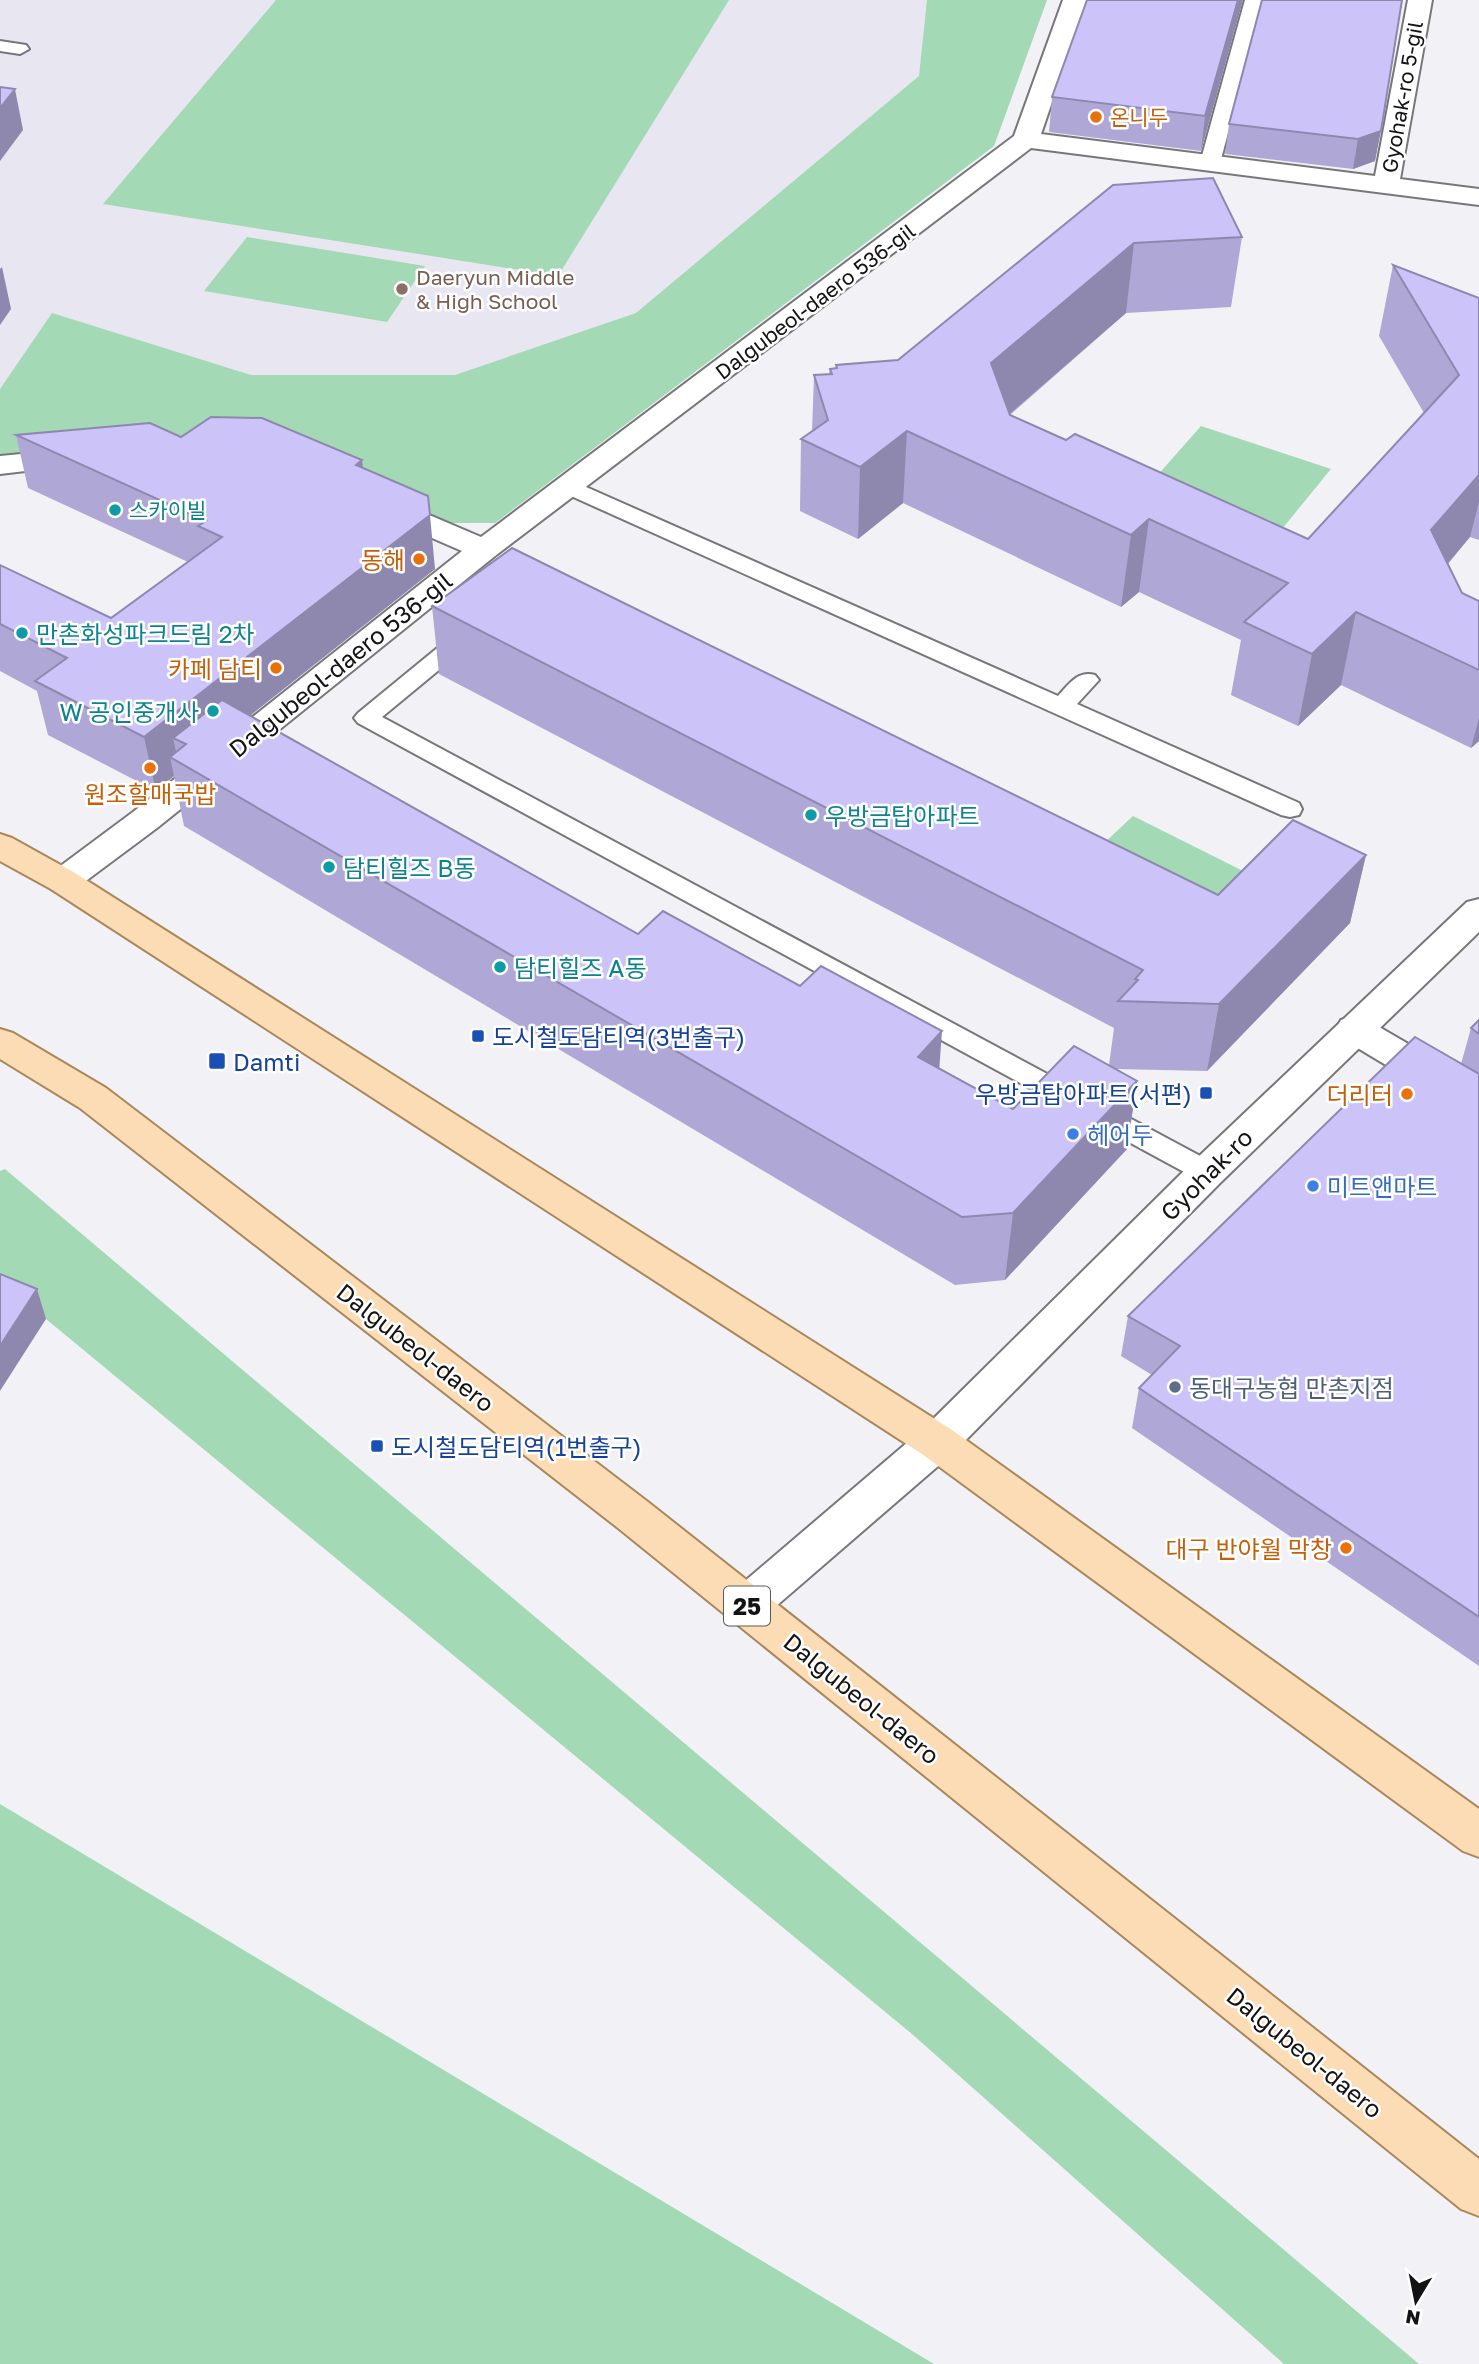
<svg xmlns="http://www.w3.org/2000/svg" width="1479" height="2364" font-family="'Golos Text','Noto Sans KR',sans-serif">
  <rect width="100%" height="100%" fill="#f2f2f6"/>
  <!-- built -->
  <polygon fill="#e7e6f1" points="0,0 1047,0 994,146 495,523 447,523 239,432 0,455"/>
  <!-- green -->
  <g fill="#a4d9b5">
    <polygon points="276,0 729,0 558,276 103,204"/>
    <polygon points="927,0 1047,0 994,146 495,523 447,523 239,432 0,455 0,389 52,313 251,375 455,375 636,313 919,76"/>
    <polygon points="247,237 425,266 387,322 204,291"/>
    <polygon points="1201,426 1331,469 1273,540 1140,495"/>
    <polygon points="1133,816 1265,882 1206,940 1073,872"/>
    <polygon points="5,1169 1419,2364 1284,2364 912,2034 46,1319 0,1300 0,1171"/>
    <polygon points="0,1804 934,2364 0,2364"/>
  </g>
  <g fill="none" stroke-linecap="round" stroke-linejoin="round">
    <!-- service casing -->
    <g stroke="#77777a" stroke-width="4">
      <g id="service">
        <polygon points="1245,0 1263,0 1220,163 1210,169 1200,163"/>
        <polygon points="0,41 26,45 29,49 20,54 0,51"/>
        <path d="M568,479L1058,696C1069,684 1078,670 1095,675L1099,680L1077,704L1299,803L1302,809L1299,815L1290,817L1281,815L560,491L557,486L560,481Z"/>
        <polygon points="466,629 474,631 478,636 474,641 382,717 1217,1165 1221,1172 1217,1179 1207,1182 1197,1179 358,723 354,718 358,713 458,631"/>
      </g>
    </g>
    <!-- minor casing -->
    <g stroke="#77777a" stroke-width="4">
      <g id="minor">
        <polygon points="1063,0 1087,0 1041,134 1375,176 1408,0 1432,0 1400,179 1479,189 1479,205 1031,148 495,556 157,828 75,889 63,893 51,889 46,881 51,873 133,812 462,551 372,512 368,506 372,500 383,497 394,500 481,537 1014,136"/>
        <polygon points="74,449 85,452 89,458 85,464 0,474 0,456"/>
        <polygon points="1354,1016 1367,1020 1479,1085 1479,1117 1466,1113 1341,1038 1336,1029 1341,1020"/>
      </g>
    </g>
    <!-- tertiary casing -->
    <g stroke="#77777a" stroke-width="4">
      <polygon id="tertiary" points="1479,899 1479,932 1221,1182 952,1454 761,1619 746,1625 731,1619 724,1606 731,1593 922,1430 1193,1162 1467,902"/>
    </g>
    <!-- primary casing -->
    <g stroke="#a9875d" stroke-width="4">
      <g id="primary">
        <polygon points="0,834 12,838 75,873 952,1430 1479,1809 1479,1857 1463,1851 922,1454 51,889 0,861"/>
        <polygon points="0,1029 13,1033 106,1088 648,1502 1479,2159 1479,2216 1461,2209 618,1528 80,1108 0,1059"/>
      </g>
    </g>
    <!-- service -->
    <use href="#service" fill="#fff" fill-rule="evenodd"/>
    <!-- minor -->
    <use href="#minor" fill="#fff" fill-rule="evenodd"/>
    <!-- tertiary -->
    <use href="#tertiary" fill="#fff" fill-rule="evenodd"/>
    <!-- primary -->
    <use href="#primary" fill="#fcdcb5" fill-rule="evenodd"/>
  </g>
  <!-- wall -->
  <g fill="#afa8d6">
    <polygon points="1087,0 1243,0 1201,151 1049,132 1052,97"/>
    <polygon points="1262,0 1403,7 1401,8 1375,161 1353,169 1225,154 1229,124"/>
    <polygon points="1113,185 1242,237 1231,307 1126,313 1010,415 1066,440 1308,539 1424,413 1379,336 1393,265 1479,298 1479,540 1470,537 1448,564 1462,593 1479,601 1479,741 1471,748 1341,685 1298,726 1231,695 1241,640 1139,592 1121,607 903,503 858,539 800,511 801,439 812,431 814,375 829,374 830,369 836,368 836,365 898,360"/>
    <polygon points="16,435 181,437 363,469 435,569 250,716 638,934 939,1069 1013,1109 1109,1065 1114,1028 439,674 432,606 1218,895 1366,855 1350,923 1207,1071 1115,1069 1137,1081 1127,1149 1005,1280 955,1285 184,826 174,776 156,791 48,735 37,691 0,671 0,565 111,618 188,562 28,488"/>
    <polygon points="1479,1020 1479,1666 1132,1428 1139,1388 1152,1375 1121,1356 1128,1316 1461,1064 1471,1028"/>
  </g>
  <!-- shaded-wall -->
  <g fill="#8f88ae">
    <polygon points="1238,0 1243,0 1201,151 1205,116"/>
    <polygon points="15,89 23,130 0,161 0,108"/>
    <polygon points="1381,131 1375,161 1353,169 1358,139"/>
    <polygon points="1134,243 1126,313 985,435 991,363"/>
    <polygon points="2,267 11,309 0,325 0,269"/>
    <polygon points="907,431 903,503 858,539 860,467"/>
    <polygon points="362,460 369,514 356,465"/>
    <polygon points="1479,475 1479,502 1470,537 1414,603 1431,530"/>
    <polygon points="430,515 435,569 190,763 186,744 173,738 178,761 170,757 174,776 156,791 144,737"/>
    <polygon points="1149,519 1139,592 1121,607 1131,535"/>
    <polygon points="1356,612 1341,685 1298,726 1312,654"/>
    <polygon points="1479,718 1479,741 1471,748"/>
    <polygon points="1366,855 1350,923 1207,1071 1219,1004"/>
    <polygon points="942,1031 937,1100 918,1057"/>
    <polygon points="1137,1081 1127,1149 1005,1280 1013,1213"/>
    <polygon points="37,1289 46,1319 0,1391 0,1346"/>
  </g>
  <!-- building -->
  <g fill="#ccc3f9" stroke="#8f88ae" stroke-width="2">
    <polygon points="1087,0 1238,0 1205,116 1052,97"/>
    <polygon points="1262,0 1402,0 1381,131 1358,139 1229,124"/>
    <polygon points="0,87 15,89 0,108"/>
    <polygon points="1213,178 1242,237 1134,243 991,363 1010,415 1066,440 1075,434 1308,539 1459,375 1393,265 1479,298 1479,475 1431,530 1462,593 1479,601 1479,670 1356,612 1312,654 1244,622 1288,583 1149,519 1131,535 907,431 860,467 801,439 828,420 814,375 832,374 830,369 837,368 836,365 898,360 1113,185"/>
    <polygon points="211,417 262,418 362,460 356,465 428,496 430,515 144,737 35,681 67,658 0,624 0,565 111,618 222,537 198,526 206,521 16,435 150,423 181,437"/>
    <polygon points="512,548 1218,895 1293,820 1366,855 1219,1004 1118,1001 1138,980 1135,979 1143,970 432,606"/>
    <polygon points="222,700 638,934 663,911 800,986 821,966 942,1031 918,1057 1013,1109 1074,1046 1137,1081 1013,1213 962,1217 170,757 186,744 173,738"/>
    <polygon points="1479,1020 1479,1034 1471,1028"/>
    <polygon points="1415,1037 1479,1074 1479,1617 1139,1388 1180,1346 1128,1316"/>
    <polygon points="0,1274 37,1289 0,1346"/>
  </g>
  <!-- markers -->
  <g fill="#e8710a" stroke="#fff" stroke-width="2.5">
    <circle cx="1096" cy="117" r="7"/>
    <circle cx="419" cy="559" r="7"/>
    <circle cx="276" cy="668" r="7"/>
    <circle cx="150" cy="768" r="7"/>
    <circle cx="1407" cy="1094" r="7"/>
    <circle cx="1346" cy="1548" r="7"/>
  </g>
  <circle fill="#8d6e63" stroke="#fff" stroke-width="2.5" cx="402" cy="289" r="7"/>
  <g fill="#0f9aa8" stroke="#fff" stroke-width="2.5">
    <circle cx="115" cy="510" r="7"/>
    <circle cx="22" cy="633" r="7"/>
    <circle cx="213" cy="711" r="7"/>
    <circle cx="811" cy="815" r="7"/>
    <circle cx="329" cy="867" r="7"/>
    <circle cx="500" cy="967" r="7"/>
  </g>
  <g fill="#1a4fb4" stroke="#fff" stroke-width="2.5">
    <rect x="471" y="1029" width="14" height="14" rx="3.5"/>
    <rect x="208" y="1052" width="18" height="18" rx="3.5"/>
    <rect x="1199" y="1086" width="14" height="14" rx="3.5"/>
    <rect x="370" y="1439" width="14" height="14" rx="3.5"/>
  </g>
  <g fill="#3f7fe0" stroke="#fff" stroke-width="2.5">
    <circle cx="1073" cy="1134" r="7"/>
    <circle cx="1313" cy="1186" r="7"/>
  </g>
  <circle fill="#5c6f8a" stroke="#fff" stroke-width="2.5" cx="1175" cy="1387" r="7"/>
  <g text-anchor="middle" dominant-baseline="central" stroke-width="5" stroke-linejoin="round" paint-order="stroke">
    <!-- far-street labels -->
    <g font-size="21" fill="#131314" stroke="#fff">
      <text transform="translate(1402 97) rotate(-80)">Gyohak-ro 5-gil</text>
      <text transform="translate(815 301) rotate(-37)">Dalgubeol-daero 536-gil</text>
    </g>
    <!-- far-food labels -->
    <g font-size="21" fill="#c56008" stroke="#fff" text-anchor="start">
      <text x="1110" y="117">온니두</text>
    </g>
    <!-- far-education labels -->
    <g font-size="21" fill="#785e54" stroke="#fff" text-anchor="start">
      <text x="416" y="277">Daeryun Middle<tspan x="416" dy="24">&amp; High School</tspan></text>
    </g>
    <!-- far-culture labels -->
    <g font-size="21" fill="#0d838f" stroke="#fff" text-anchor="start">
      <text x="129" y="510">스카이빌</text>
    </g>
    <!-- shield labels -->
    <rect fill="#fff" stroke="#5a5a5a" stroke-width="2" x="724" y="1586.5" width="46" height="39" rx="5"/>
    <g font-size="23" font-weight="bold" fill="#131314">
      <text x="747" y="1606">25</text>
    </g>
    <!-- food labels -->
    <g font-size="24" fill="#c56008" stroke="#fff" text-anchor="end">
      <text x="405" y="559">동해</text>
      <text x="262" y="668">카페 담티</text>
      <text x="150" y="793" text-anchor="middle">원조할매국밥</text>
      <text x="1393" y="1094">더리터</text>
      <text x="1332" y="1548">대구 반야월 막창</text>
    </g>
    <!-- culture labels -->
    <g font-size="24" fill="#0d838f" stroke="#fff" text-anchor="start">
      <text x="36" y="633">만촌화성파크드림 2차</text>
      <text x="199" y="711" text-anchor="end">W 공인중개사</text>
      <text x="825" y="815">우방금탑아파트</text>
      <text x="343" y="867">담티힐즈 B동</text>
      <text x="514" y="967">담티힐즈 A동</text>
    </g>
    <!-- street labels -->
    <g font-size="24" fill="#131314" stroke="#fff">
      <text transform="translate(340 664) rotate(-39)">Dalgubeol-daero 536-gil</text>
      <text transform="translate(1206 1174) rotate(-45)">Gyohak-ro</text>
      <text transform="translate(416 1347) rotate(38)">Dalgubeol-daero</text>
      <text transform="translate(862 1698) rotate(39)">Dalgubeol-daero</text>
      <text transform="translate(1305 2052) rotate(39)">Dalgubeol-daero</text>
    </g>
    <!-- transit labels -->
    <g font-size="24" fill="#164399" stroke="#fff" text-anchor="start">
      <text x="492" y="1036">도시철도담티역(3번출구)</text>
      <text x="233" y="1061">Damti</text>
      <text x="1192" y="1093" text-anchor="end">우방금탑아파트(서편)</text>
      <text x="391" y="1446">도시철도담티역(1번출구)</text>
    </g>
    <!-- shop labels -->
    <g font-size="24" fill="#366cbe" stroke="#fff" text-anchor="start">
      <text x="1087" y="1134">헤어두</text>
      <text x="1327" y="1186">미트앤마트</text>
    </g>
    <!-- service labels -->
    <g font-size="24" fill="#4e5e75" stroke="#fff" text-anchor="start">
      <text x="1189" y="1387">동대구농협 만촌지점</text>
    </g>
  </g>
  <!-- north arrow -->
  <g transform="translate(1416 2301) rotate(190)" stroke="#ffffff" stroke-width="5" paint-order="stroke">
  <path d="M0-5L12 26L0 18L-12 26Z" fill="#131314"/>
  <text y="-10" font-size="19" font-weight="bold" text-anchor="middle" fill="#131314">N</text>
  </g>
</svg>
